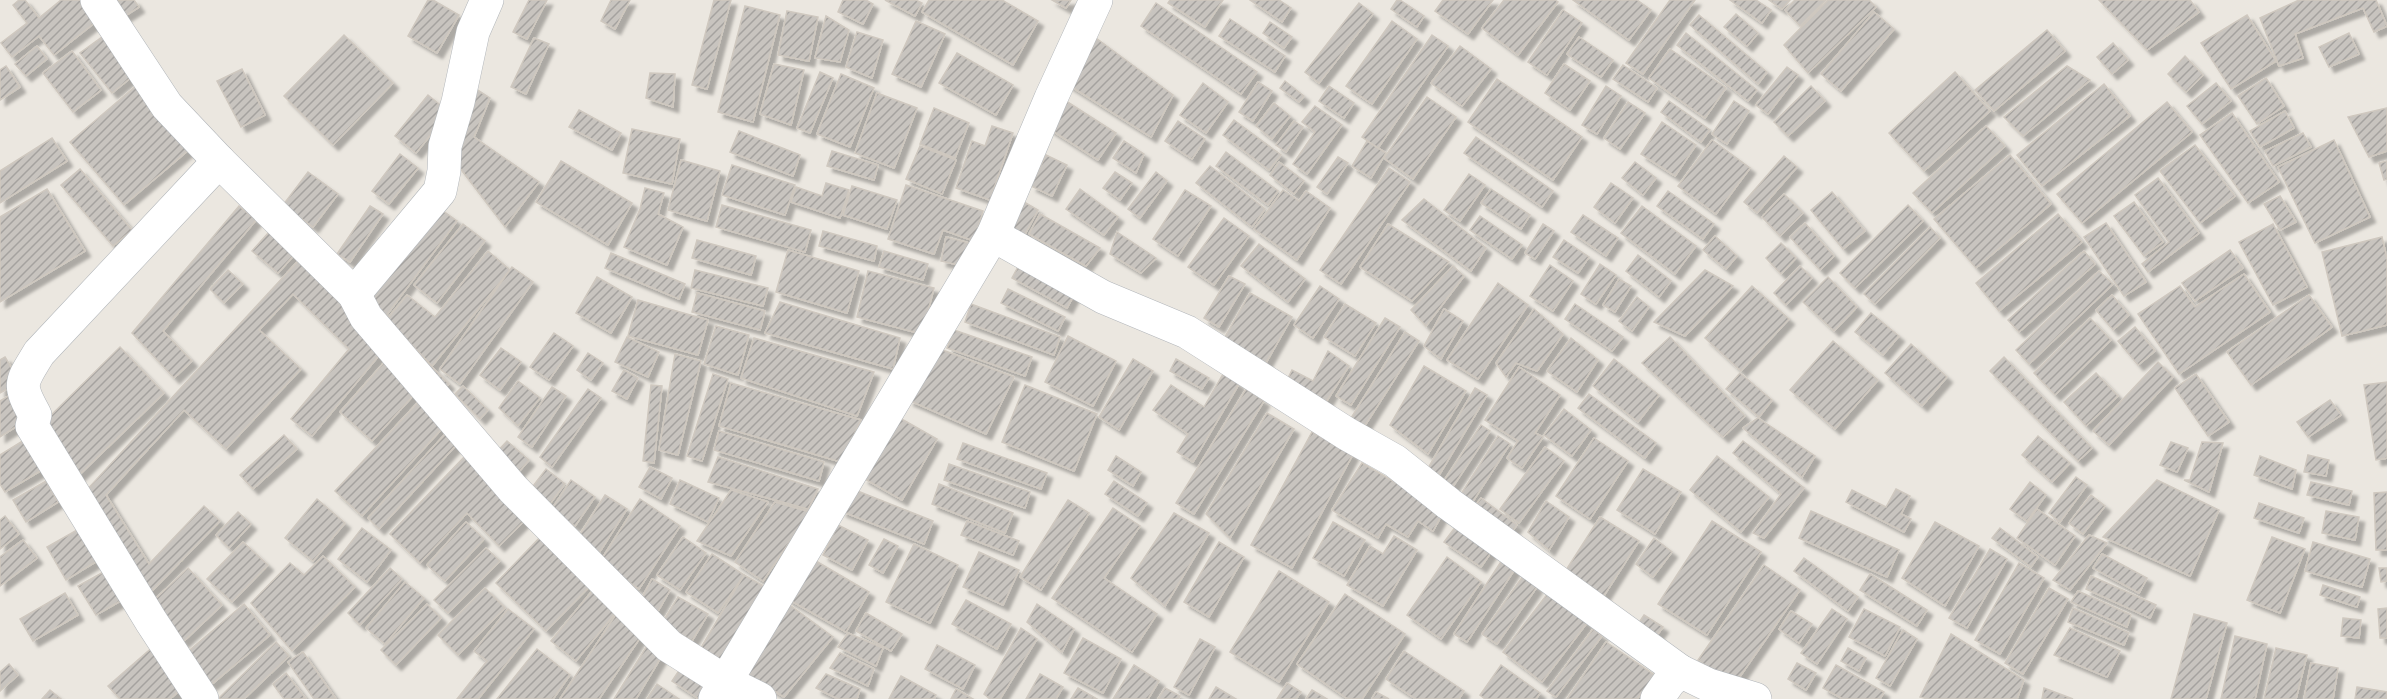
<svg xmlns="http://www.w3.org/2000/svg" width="2387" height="699" font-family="Manrope,sans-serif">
  <defs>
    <pattern id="building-hatch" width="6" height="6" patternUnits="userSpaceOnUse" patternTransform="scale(1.5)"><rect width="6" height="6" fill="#c8c4bf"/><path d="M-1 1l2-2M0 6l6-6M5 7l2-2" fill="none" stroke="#a5a29f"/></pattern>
    <filter id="shadow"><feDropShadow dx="5.5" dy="5.5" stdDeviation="1.5" flood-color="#0004"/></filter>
  </defs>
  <rect width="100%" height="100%" fill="#ebe7e0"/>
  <!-- building -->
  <g fill="url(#building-hatch)" stroke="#cfc8bf" stroke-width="1.5" filter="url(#shadow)">
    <polygon points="19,0 25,0 39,18 61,0 80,0 97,21 54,55 39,36 12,57 1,43 27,23 13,5"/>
    <polygon points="105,0 134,0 139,7 119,20"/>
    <polygon points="428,0 433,0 459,15 437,53 408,36"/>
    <polygon points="529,0 547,0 527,39 513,32"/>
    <polygon points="611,0 630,0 615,29 601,21"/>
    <polygon points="714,0 731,0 707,89 692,85"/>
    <polygon points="843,0 866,0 873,4 863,24 838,12"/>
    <polygon points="885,0 916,0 922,3 915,16"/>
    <polygon points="929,0 1002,0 1038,21 1013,65 922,12"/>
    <polygon points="1052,0 1071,0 1066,8"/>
    <polygon points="1170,0 1223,0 1205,27 1168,3"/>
    <polygon points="1250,0 1279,0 1291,8 1282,22"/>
    <polygon points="1397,0 1400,0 1424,16 1417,27 1391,9"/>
    <polygon points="1443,0 1493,0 1468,34 1435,11"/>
    <polygon points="1504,0 1555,0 1558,2 1518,55 1482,28"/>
    <polygon points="1573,0 1637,0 1651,10 1629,40"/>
    <polygon points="1670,0 1695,0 1643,74 1626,63"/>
    <polygon points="1730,0 1756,0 1771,10 1762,23"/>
    <polygon points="1769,0 1790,0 1782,9"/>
    <polygon points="1795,0 1826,0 1800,26 1785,10"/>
    <polygon points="1828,0 1869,0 1876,7 1808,73 1784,45"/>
    <polygon points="2099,0 2190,0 2199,12 2147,50"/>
    <polygon points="2299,0 2376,0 2387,26 2374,32 2363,8 2295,34 2303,58 2279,66 2260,18"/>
    <polygon points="1156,3 1257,72 1241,94 1141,26"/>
    <polygon points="1359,3 1373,14 1319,83 1305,72"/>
    <polygon points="745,6 780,15 753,122 718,112"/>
    <polygon points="1563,10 1582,23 1547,75 1528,62"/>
    <polygon points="787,11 818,17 809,61 778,55"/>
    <polygon points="1874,12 1894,29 1841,91 1821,74"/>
    <polygon points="1736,14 1758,33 1747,46 1724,27"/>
    <polygon points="1699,15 1767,72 1758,84 1690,25"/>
    <polygon points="2247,15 2276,61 2231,89 2201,43"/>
    <polygon points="826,16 849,30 840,62 815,58"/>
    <polygon points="1230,19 1285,56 1275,72 1219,36"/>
    <polygon points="916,21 945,34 921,87 892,74"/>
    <polygon points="1392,21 1417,39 1372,104 1346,86"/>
    <polygon points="1270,22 1292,37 1284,48 1263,33"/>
    <polygon points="2047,30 2065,51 1994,111 1975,90"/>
    <polygon points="857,32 883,40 872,78 846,67"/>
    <polygon points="1686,33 1757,90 1748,101 1677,45"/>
    <polygon points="2349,33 2359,54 2329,67 2319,47"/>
    <polygon points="344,35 393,83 333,145 284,96"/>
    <polygon points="1432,35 1448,46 1378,148 1362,137"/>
    <polygon points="102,37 133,76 112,93 80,53"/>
    <polygon points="1579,37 1613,60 1601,77 1567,54"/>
    <polygon points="534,38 549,44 526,94 511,87"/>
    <polygon points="1096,38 1173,95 1151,137 1067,84"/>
    <polygon points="2113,43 2128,60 2112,74 2097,57"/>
    <polygon points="37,46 47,59 26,76 15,64"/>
    <polygon points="1460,46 1491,69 1462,106 1431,83"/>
    <polygon points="1670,49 1726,88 1705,118 1649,78"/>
    <polygon points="72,51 101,90 73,112 43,73"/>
    <polygon points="957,53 1013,85 996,115 939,83"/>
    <polygon points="2185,56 2203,75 2186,92 2168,74"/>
    <polygon points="774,64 804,70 791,125 760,114"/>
    <polygon points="1564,64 1590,81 1570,110 1545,93"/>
    <polygon points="1623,65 1657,88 1648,102 1613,79"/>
    <polygon points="6,66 20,87 0,100 0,70"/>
    <polygon points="2067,66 2090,80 2023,136 2004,117"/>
    <polygon points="1787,67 1798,75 1768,114 1756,105"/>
    <polygon points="242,69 265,115 241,127 217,81"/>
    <polygon points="820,72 833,78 810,133 797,128"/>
    <polygon points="1955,72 1990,111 1924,171 1889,133"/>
    <polygon points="650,73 675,74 673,107 646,98"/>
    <polygon points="841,74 874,88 850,147 817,134"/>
    <polygon points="2266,78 2284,106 2257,124 2238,96"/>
    <polygon points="1497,79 1582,137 1553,180 1468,122"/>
    <polygon points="1285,81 1304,96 1299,102 1280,88"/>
    <polygon points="1258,82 1272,91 1253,121 1239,112"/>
    <polygon points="1203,83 1228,102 1206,133 1180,115"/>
    <polygon points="2216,83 2231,101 2202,124 2187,106"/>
    <polygon points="2104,84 2130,116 2042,186 2017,155"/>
    <polygon points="137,85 191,148 124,205 70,142"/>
    <polygon points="1329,86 1354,103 1344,118 1319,101"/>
    <polygon points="1606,86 1621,96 1597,134 1582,125"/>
    <polygon points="1811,86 1825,101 1788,136 1774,122"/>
    <polygon points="476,89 490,98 474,137 539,182 505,227 453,159"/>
    <polygon points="877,93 917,108 894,168 855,153"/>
    <polygon points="428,95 449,112 416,153 395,136"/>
    <polygon points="1427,97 1456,117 1413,179 1384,158"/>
    <polygon points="1066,101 1116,133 1098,160 1048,128"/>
    <polygon points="1669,101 1710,130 1701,142 1661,112"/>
    <polygon points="1734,101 1749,111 1727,144 1712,134"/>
    <polygon points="1628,102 1645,113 1620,149 1604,138"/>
    <polygon points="2167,102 2192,132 2082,223 2057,194"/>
    <polygon points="1274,103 1290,116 1272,139 1256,126"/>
    <polygon points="1315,106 1342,125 1307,174 1293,164 1315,132 1302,122"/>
    <polygon points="934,108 969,123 955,158 920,144"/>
    <polygon points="2387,108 2387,151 2369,157 2348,117"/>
    <polygon points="579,110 621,133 612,150 569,127"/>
    <polygon points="2285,111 2294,128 2260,147 2250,131"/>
    <polygon points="2232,113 2279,182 2248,203 2200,135"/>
    <polygon points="1234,120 1281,155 1269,170 1223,135"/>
    <polygon points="1178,121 1205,139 1192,159 1165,141"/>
    <polygon points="1294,121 1303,127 1286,152 1276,145"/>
    <polygon points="1662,122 1696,145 1675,176 1641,154"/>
    <polygon points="992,126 1013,133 990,200 956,188 972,141 985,146"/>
    <polygon points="1986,126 2005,146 1932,213 1913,193"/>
    <polygon points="632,129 680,139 672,184 623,173"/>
    <polygon points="739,131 800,155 793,176 730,152"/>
    <polygon points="2303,133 2311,147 2273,166 2265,151"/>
    <polygon points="1476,137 1553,191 1542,207 1464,153"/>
    <polygon points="52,138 67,161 0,203 0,171"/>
    <polygon points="1712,140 1750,168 1716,214 1678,186"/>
    <polygon points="2334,140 2370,217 2315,243 2278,167"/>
    <polygon points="1124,141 1144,154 1136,173 1113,158"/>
    <polygon points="1367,141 1386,153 1371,178 1352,166"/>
    <polygon points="2195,145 2235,196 2200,223 2160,171"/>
    <polygon points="920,146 956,160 942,194 906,179"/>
    <polygon points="832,151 878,165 874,180 827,166"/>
    <polygon points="1226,152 1278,191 1268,205 1216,166"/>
    <polygon points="400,154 418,168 389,204 372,191"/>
    <polygon points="1046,155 1067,165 1052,196 1031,186"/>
    <polygon points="2010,155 2051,204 1976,268 1934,219"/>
    <polygon points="1784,156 1797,167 1757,213 1744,202"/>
    <polygon points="1338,157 1348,163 1327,194 1317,187"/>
    <polygon points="681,160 720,171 707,221 668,210"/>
    <polygon points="561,161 632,203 608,245 536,202"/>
    <polygon points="2387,161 2387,179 2384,180 2379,163"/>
    <polygon points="1279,162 1304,181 1294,194 1270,175"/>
    <polygon points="1635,162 1656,178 1643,195 1622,178"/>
    <polygon points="732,165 795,185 785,215 722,195"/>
    <polygon points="1210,166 1265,209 1252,227 1196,183"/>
    <polygon points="1389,168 1410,182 1341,284 1320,270"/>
    <polygon points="80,169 132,230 113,246 61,185"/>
    <polygon points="308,172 338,194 313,227 283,205"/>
    <polygon points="1115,172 1132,183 1120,200 1103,188"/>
    <polygon points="1156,172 1167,181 1140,218 1128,209"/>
    <polygon points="1469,174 1485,185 1460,221 1444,210"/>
    <polygon points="2158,178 2199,233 2148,272 2142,264 2169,242 2135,195"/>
    <polygon points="826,183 849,190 840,218 791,202 796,187 822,196"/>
    <polygon points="1611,183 1633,198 1615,223 1594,207"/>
    <polygon points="906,185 983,211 974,241 943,230 934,254 888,239"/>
    <polygon points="852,186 897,200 887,229 843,215"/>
    <polygon points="645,188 664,193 658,214 683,227 667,265 624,247 640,209"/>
    <polygon points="47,189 85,251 0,302 0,217"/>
    <polygon points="1080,189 1118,217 1104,235 1066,209"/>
    <polygon points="1491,189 1530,215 1521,229 1481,203"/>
    <polygon points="1185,190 1211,206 1178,256 1153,239"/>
    <polygon points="1283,190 1299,201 1306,191 1330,208 1297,260 1254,229"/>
    <polygon points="1668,191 1714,224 1703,239 1657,206"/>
    <polygon points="1832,192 1865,231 1843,249 1811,210"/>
    <polygon points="1784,194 1803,213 1780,236 1762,217"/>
    <polygon points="2280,196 2296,222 2280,230 2264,204"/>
    <polygon points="1424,199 1486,248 1471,271 1402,220"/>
    <polygon points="1024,202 1038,210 1023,238 1009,230"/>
    <polygon points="2134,202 2163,242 2144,256 2114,216"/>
    <polygon points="722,205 811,230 805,252 716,227"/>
    <polygon points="1908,205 1923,221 1855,288 1840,273"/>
    <polygon points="239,206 256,220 163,331 192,361 174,378 132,333"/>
    <polygon points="370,206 383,214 350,262 337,254"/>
    <polygon points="1642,206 1696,246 1675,274 1621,233"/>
    <polygon points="439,208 457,221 386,316 368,302"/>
    <polygon points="1040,214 1100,248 1086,266 1029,234"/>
    <polygon points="2058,214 2082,242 1999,311 1976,283"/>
    <polygon points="1583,215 1618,238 1606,256 1571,232"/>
    <polygon points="1480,216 1522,245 1512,259 1470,230"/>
    <polygon points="1224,218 1249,236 1214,285 1188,267"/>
    <polygon points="1805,223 1834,256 1820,270 1790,237"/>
    <polygon points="2106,223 2146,282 2124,296 2084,237"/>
    <polygon points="463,224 485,241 437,303 414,285"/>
    <polygon points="1388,224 1449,262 1412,301 1360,267"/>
    <polygon points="1543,224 1554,231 1535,259 1525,253"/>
    <polygon points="2273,224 2307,287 2273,305 2239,242"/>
    <polygon points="1930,227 1940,238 1875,304 1864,294"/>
    <polygon points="823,231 877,246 874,261 819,246"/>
    <polygon points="269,232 295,254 278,273 252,251"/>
    <polygon points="1117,232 1156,258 1141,273 1110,254"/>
    <polygon points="1715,236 1737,256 1726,269 1703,250"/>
    <polygon points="946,237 973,244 968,267 941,261"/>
    <polygon points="2382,237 2387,259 2387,325 2342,336 2322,252"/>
    <polygon points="697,240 756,256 751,275 692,258"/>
    <polygon points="1564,240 1589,257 1578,273 1553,257"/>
    <polygon points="1781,243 1796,258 1781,274 1766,258"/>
    <polygon points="1259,244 1305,279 1288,302 1241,266"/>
    <polygon points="788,250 859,271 847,313 776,292"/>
    <polygon points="2230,250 2243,268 2195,301 2182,283"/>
    <polygon points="488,251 510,270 432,366 387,319 407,295 435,317"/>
    <polygon points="884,251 928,264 923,280 879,267"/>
    <polygon points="2084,251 2095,264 2019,332 2008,320"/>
    <polygon points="611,253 685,284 679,299 605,268"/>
    <polygon points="1638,255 1671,281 1659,297 1626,271"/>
    <polygon points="298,261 386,347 312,436 291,419 349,349 293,294 259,330 301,369 226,449 184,410 106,495 149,564 204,506 220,521 148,595 83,494"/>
    <polygon points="1600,264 1616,275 1596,304 1581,294"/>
    <polygon points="1019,265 1074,295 1067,308 1012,278"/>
    <polygon points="1550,265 1573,281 1553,311 1530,296"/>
    <polygon points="1453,266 1464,276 1426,326 1411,310"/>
    <polygon points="1800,266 1812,278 1786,305 1774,293"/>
    <polygon points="512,267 533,282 460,384 440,369"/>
    <polygon points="228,270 243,284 224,303 210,289"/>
    <polygon points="695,270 768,288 763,306 691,288"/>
    <polygon points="1705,270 1733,286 1685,336 1654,322"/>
    <polygon points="868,271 934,288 922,334 857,317"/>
    <polygon points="2099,271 2113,284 2029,364 2016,350"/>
    <polygon points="2244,274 2270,312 2179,374 2138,314 2180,286 2195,307"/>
    <polygon points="1229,276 1245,284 1219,327 1204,318"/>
    <polygon points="597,277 632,297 611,333 576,313"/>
    <polygon points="1828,277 1857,307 1834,331 1803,302"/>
    <polygon points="1619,279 1631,286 1615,312 1603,305"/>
    <polygon points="1498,283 1528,305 1478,379 1447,360"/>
    <polygon points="1320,286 1339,299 1313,338 1294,325"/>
    <polygon points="1752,286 1789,319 1741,371 1705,338"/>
    <polygon points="1008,289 1065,317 1058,331 1001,303"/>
    <polygon points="697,293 765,311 760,330 692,312"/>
    <polygon points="1250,293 1292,317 1263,368 1221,344"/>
    <polygon points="2112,295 2129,315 2113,330 2096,310"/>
    <polygon points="2309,295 2332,327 2251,385 2227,352"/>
    <polygon points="1637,297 1649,307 1632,331 1619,321"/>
    <polygon points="638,300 708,320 698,355 628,336"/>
    <polygon points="780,302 900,338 893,369 765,333"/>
    <polygon points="971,304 1060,337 1054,355 965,322"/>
    <polygon points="1345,304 1376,323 1355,356 1324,337"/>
    <polygon points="1575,304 1623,337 1612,351 1565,319"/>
    <polygon points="1444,309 1463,321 1441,359 1424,346"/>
    <polygon points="1534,309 1563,334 1537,371 1516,363 1506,377 1496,363"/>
    <polygon points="1871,313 1899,336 1883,355 1855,332"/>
    <polygon points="1385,318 1400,327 1351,405 1336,396"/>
    <polygon points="2090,318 2111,340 2055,395 2034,373"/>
    <polygon points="716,326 749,335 738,375 704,364"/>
    <polygon points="2135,327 2155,351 2138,365 2118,341"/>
    <polygon points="954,330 1032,357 1025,376 947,348"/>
    <polygon points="1405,332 1419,341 1364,427 1351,418"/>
    <polygon points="554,333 573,346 549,380 530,367"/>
    <polygon points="1068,336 1116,361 1093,406 1045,382"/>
    <polygon points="627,337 659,352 648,377 615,362"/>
    <polygon points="1670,337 1745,416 1723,437 1642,363"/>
    <polygon points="754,338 874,372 857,416 741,378"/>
    <polygon points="1571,338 1598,360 1577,392 1547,371"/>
    <polygon points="1833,341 1878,380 1835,429 1790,390"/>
    <polygon points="1911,344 1947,377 1922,406 1885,373"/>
    <polygon points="120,347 164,393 77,477 39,427"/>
    <polygon points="501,348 521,362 500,390 480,375"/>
    <polygon points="940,349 1014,377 986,434 908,400"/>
    <polygon points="1328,351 1349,366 1321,410 1283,388 1292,370 1313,381"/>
    <polygon points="588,353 603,363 591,380 577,370"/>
    <polygon points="675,354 701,361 678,455 659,450"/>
    <polygon points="5,357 20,382 0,393 0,360"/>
    <polygon points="389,357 421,387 372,441 340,412"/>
    <polygon points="2004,357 2092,448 2078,461 1990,371"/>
    <polygon points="424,359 449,384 442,391 417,365"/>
    <polygon points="1133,359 1153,371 1119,430 1099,417"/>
    <polygon points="1176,359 1209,378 1202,389 1170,371"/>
    <polygon points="1614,359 1659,395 1638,422 1593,386"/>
    <polygon points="2158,362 2173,377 2109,445 2093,431"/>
    <polygon points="1424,366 1466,391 1428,454 1390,425"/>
    <polygon points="1519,367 1560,395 1535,433 1543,437 1522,468 1507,458 1518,441 1485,420"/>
    <polygon points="624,370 638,378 627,399 612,391"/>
    <polygon points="1740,373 1772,400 1759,417 1726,389"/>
    <polygon points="2096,373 2118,396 2086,426 2064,402"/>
    <polygon points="713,374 728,379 702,461 687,456"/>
    <polygon points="1223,374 1239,384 1193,462 1177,452 1188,434 1153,410 1171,385 1204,407"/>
    <polygon points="2196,374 2229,422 2208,436 2175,388"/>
    <polygon points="518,381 540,398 518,426 499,408"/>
    <polygon points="2387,382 2387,458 2376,460 2364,385"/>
    <polygon points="731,383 861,420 841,462 719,426"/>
    <polygon points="651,385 662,386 654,463 643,461"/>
    <polygon points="1025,385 1097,414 1074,471 1002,442"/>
    <polygon points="463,386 488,410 480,419 455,394"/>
    <polygon points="552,387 566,396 532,447 518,437"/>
    <polygon points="1475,388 1487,395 1435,482 1424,475"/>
    <polygon points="588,389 601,398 552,467 540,457"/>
    <polygon points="1246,389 1264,401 1194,514 1176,503"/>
    <polygon points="15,392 25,421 0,437 0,401"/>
    <polygon points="1589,394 1656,443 1645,458 1578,408"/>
    <polygon points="423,397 449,421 362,516 335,491"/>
    <polygon points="2330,400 2341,415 2308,437 2297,422"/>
    <polygon points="1564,409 1591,430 1572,456 1544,435"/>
    <polygon points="1267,413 1294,429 1230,538 1206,514"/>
    <polygon points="898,417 937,439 902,500 863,478"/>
    <polygon points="1758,418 1815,456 1802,477 1743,428"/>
    <polygon points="1481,425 1490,431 1446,497 1437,491"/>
    <polygon points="719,431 824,462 819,481 714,450"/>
    <polygon points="447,432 458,443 379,529 368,518"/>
    <polygon points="1312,432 1353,454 1292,568 1251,545"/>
    <polygon points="284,435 297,449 253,489 240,475"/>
    <polygon points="1498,436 1510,444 1466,512 1454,505"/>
    <polygon points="2038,436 2070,463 2052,482 2022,455"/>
    <polygon points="29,437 47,467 5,492 0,484 0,455"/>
    <polygon points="1594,438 1628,461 1590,519 1556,496"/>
    <polygon points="507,441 529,460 517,474 495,454"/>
    <polygon points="1743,441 1804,488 1764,538 1753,533 1781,494 1733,453"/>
    <polygon points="2171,442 2188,448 2177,472 2160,465"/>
    <polygon points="2202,442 2223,443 2209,492 2184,480 2190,480"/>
    <polygon points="963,443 1047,473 1041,489 957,459"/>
    <polygon points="1545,447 1564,461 1519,523 1500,509"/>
    <polygon points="2308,455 2329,460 2326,476 2304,472"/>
    <polygon points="465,456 528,517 499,546 467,513 420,563 390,534"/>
    <polygon points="1116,456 1141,472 1133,486 1108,470"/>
    <polygon points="1717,456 1769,497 1741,532 1690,490"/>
    <polygon points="2260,456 2296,470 2292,489 2254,475"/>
    <polygon points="718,457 818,489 808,509 708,482"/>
    <polygon points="1362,463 1444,511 1433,531 1418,521 1408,537 1386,524 1378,538 1332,510"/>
    <polygon points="949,464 1030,492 1025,508 944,480"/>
    <polygon points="650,467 672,478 661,499 639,487"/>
    <polygon points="546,469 565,484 549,505 530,490"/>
    <polygon points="1643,469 1681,492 1655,534 1617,510"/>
    <polygon points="2076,477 2087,485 2060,522 2049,513"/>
    <polygon points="571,480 595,497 575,526 551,510"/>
    <polygon points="680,480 719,498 708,522 670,504"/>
    <polygon points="2157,480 2219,510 2190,576 2103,537"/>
    <polygon points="46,481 58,502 26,522 13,500"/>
    <polygon points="1114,481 1147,503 1138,516 1105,494"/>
    <polygon points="2030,482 2046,495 2027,521 2010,509"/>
    <polygon points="2311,482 2352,491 2349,505 2307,495"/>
    <polygon points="939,484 1013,513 1005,533 932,504"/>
    <polygon points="850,488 933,521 924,544 841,511"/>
    <polygon points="1896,489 1910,496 1901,514 1911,519 1904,532 1846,502 1852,490 1886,507"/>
    <polygon points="731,490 768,502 731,556 697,541"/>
    <polygon points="2387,492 2387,550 2376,550 2374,493"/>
    <polygon points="605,495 627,509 599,553 577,539"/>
    <polygon points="2091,495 2105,506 2083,534 2069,523"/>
    <polygon points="1481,498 1517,525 1505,541 1469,514"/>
    <polygon points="317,499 345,523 313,561 285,538"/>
    <polygon points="640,499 680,526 639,589 599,563"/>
    <polygon points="1068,500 1089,513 1041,590 1020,577"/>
    <polygon points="1546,501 1569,517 1549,550 1528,532"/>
    <polygon points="775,502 810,512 763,581 735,562"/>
    <polygon points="2259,503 2304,518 2299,533 2254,518"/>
    <polygon points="1113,508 1140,526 1104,578 1157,614 1132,652 1052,598"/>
    <polygon points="2037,509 2075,536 2055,565 2017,538"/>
    <polygon points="1811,511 1899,550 1887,577 1799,538"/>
    <polygon points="2326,511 2359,517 2355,540 2322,533"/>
    <polygon points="238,512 251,524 229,548 216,535"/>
    <polygon points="1174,513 1209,533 1165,606 1131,578"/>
    <polygon points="5,516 19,534 0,549 0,520"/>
    <polygon points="1600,517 1639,541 1598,605 1559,581"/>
    <polygon points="967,521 1019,541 1013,555 961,535"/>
    <polygon points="1712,521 1761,552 1707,635 1658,604"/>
    <polygon points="466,522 484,539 445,581 427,565"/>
    <polygon points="1333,522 1365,540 1344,576 1313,558"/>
    <polygon points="1935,522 1979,546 1945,606 1902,578"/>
    <polygon points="838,525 868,540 852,570 823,555"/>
    <polygon points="84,526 102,558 66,580 47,547"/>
    <polygon points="1456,526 1492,551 1481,567 1444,542"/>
    <polygon points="362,528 391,550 367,582 338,559"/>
    <polygon points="2000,528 2038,557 2031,567 1992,538"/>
    <polygon points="543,534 593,583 546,631 496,583"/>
    <polygon points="2089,535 2107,543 2070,590 2053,580"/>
    <polygon points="1394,536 1417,550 1383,606 1347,585 1370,546 1383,554"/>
    <polygon points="683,537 706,553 680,590 657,575"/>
    <polygon points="2272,537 2305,549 2280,613 2247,600"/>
    <polygon points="1654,538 1672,552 1653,577 1636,564"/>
    <polygon points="884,539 898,546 883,573 869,565"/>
    <polygon points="23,540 37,558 0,586 0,557"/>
    <polygon points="243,542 268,565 232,602 207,579"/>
    <polygon points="1219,542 1244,557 1209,617 1184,602"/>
    <polygon points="2313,542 2370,559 2362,587 2305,571"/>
    <polygon points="914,544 958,565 930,623 886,602"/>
    <polygon points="486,548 500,561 448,613 434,600"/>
    <polygon points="1990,549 2007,559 1967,628 1949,618"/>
    <polygon points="979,552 1019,570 1003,605 963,587"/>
    <polygon points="712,554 744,575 718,613 686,592"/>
    <polygon points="2102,554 2147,578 2139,593 2093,568"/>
    <polygon points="323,556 355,587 292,651 251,603 290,563 304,575"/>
    <polygon points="809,557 869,592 846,632 786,598"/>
    <polygon points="1447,557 1481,582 1441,639 1407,615"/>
    <polygon points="1804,558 1858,597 1848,611 1794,571"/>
    <polygon points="1502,560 1515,569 1467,642 1454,634"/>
    <polygon points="2019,563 2044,578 2000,654 1975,640"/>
    <polygon points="1764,565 1800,590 1734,685 1698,660"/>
    <polygon points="188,568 222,605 183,642 149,605"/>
    <polygon points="390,568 402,579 360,625 348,613"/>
    <polygon points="2379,568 2387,568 2387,581 2381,582"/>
    <polygon points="107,570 124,599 96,615 78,586"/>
    <polygon points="1279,571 1329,602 1279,682 1230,652"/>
    <polygon points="1870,574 1927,610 1917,626 1860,590"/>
    <polygon points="744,575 767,588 722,665 699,651"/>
    <polygon points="1523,576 1537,587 1497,644 1482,634"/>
    <polygon points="2091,576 2156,605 2150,618 2086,589"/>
    <polygon points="652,579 670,590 657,613 639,603"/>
    <polygon points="405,582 424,598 385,644 366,628"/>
    <polygon points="2323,585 2360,597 2357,607 2320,595"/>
    <polygon points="485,588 505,608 458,655 438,635"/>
    <polygon points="2049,588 2068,599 2023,674 2005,663"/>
    <polygon points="592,591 617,611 576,661 551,641"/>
    <polygon points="2078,591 2131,615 2127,627 2071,602"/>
    <polygon points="65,593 78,615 33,641 20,619"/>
    <polygon points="1548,593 1587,623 1542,682 1503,652"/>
    <polygon points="1345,594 1405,634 1362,699 1348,699 1297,664"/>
    <polygon points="678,597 708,614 692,641 662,623"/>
    <polygon points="966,600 1011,624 997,649 952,624"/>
    <polygon points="787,603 833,637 784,697 742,671"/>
    <polygon points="244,604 270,635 211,685 185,654"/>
    <polygon points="427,604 441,618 396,665 381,650"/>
    <polygon points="1037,604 1074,629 1062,652 1027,622"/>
    <polygon points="2073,608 2129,633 2124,645 2068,622"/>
    <polygon points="2387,608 2387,638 2380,638 2378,609"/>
    <polygon points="508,609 534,629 478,699 457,699 487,661 474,651"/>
    <polygon points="1832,609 1847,619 1817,664 1801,653"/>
    <polygon points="1864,609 1900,627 1885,656 1849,637"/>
    <polygon points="1791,611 1812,624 1799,643 1779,629"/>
    <polygon points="617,613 644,632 599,699 560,699"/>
    <polygon points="866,613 902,634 891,651 856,631"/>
    <polygon points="2194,614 2227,623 2206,699 2171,699"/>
    <polygon points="1644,615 1663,627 1650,645 1632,633"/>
    <polygon points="2343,618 2361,620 2359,638 2341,636"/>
    <polygon points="1021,628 1037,639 1000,699 990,699 984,694"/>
    <polygon points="2070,628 2120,651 2107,677 2054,655"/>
    <polygon points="1593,629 1602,636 1556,697 1547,691"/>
    <polygon points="1903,630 1917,639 1890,686 1876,678"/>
    <polygon points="848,633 883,648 876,666 838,647"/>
    <polygon points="1951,634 2024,680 2017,699 1928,699 1920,697"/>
    <polygon points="2235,636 2267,644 2255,699 2221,699"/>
    <polygon points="1083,638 1121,659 1103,693 1064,673"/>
    <polygon points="1200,639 1215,647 1189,695 1174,687"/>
    <polygon points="276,642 289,656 244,699 218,699"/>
    <polygon points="1606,642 1656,676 1637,699 1567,699"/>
    <polygon points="648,644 663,654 636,699 614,699"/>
    <polygon points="155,645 188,683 170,699 120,699 108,686"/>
    <polygon points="937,645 975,665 963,689 925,669"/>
    <polygon points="1848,648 1866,658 1859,671 1841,661"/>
    <polygon points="2276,648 2307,655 2296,699 2264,699"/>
    <polygon points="537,649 570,675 553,699 497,699"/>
    <polygon points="1404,651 1464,691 1459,699 1416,699 1386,679"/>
    <polygon points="303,652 336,699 314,699 288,662"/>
    <polygon points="840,653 874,669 868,686 830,668"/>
    <polygon points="1797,663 1816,673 1806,690 1788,679"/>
    <polygon points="2311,663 2338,668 2333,699 2304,699"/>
    <polygon points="9,664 18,675 0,691 0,672"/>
    <polygon points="1134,665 1159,681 1148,699 1113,699"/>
    <polygon points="1501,665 1540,693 1536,699 1485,699 1480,695"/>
    <polygon points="1836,665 1884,692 1880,699 1843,699 1823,688"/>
    <polygon points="682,666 711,685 699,699 672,681"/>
    <polygon points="286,673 306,699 284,699 273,684"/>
    <polygon points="826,674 860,689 857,699 838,699 816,688"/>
    <polygon points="1040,674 1063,687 1056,699 1026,699"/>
    <polygon points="901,676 936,695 934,699 889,699"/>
    <polygon points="1287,683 1301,692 1296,699 1277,699"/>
    <polygon points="657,684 679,699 647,699"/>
    <polygon points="1216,687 1236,699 1209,699"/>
    <polygon points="2357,687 2387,692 2387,699 2355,699"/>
    <polygon points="1078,688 1097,699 1071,699"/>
    <polygon points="1165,688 1180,696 1178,699 1158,699"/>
    <polygon points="2044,688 2073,699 2042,699"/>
    <polygon points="956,689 973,699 951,699"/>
    <polygon points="50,690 61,699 42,699"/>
    <polygon points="1312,690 1327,699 1306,699"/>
    <polygon points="1376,692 1389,699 1372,699"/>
  </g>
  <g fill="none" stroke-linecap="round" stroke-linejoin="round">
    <!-- street casing -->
    <g stroke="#b2b6ba" stroke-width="34">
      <g id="street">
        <polyline points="97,0 167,106 219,161 354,294 366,317 513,489 669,646 726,682 760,699"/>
        <polyline points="993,235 1103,297 1187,332 1347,434 1395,461 1449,504 1680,671"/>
        <polyline points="354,294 440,191 444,171 445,146 458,102 473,32 487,0"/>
        <path d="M202,699L151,621L32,426L35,415C17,383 21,383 39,353L219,161"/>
        <polyline points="715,699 993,235 1051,98 1096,0"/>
        <polyline points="1657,699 1669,682 1680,671 1709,685 1755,699"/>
      </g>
    </g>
    <!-- street -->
    <use href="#street" stroke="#fff" stroke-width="33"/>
  </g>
</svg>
